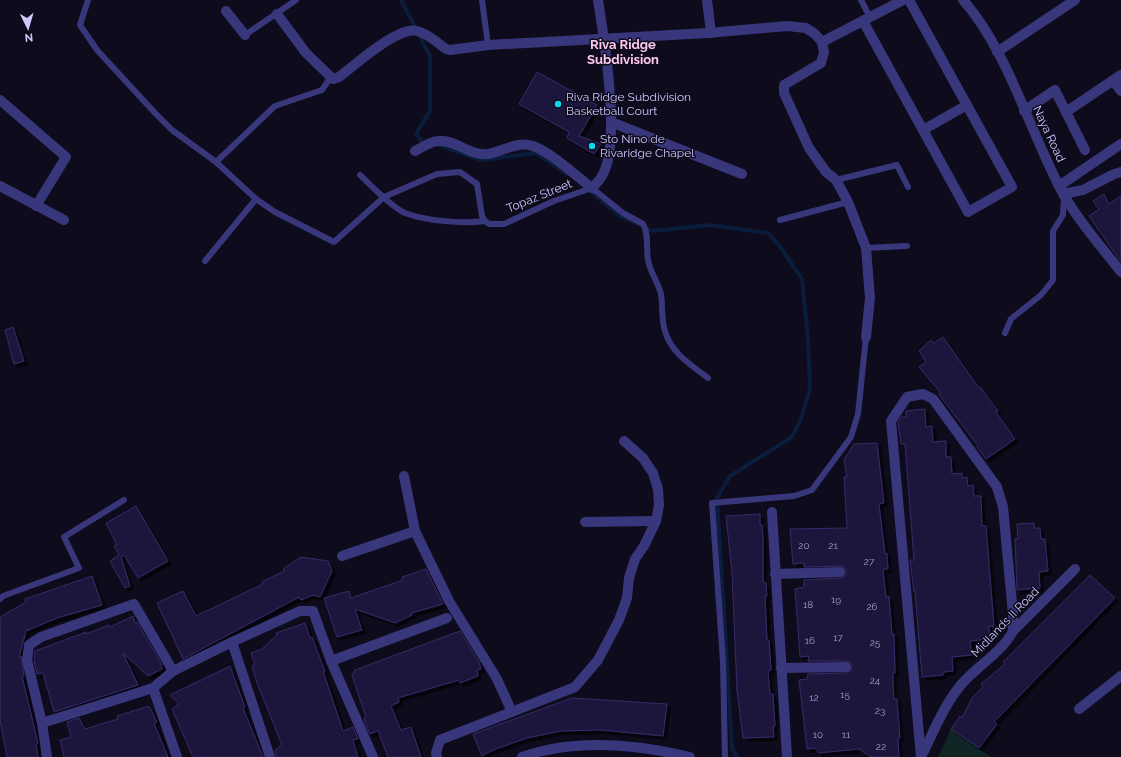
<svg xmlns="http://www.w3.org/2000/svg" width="1121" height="757" font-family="Raleway,sans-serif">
  <defs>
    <filter id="shadow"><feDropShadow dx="3.5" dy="3.5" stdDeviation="0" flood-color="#0009"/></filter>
  </defs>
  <rect width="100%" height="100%" fill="#0e0b1c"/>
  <!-- green -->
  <polygon fill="#0f2625" points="951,729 991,757 938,757"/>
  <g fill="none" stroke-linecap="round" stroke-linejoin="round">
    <!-- stream -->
    <g stroke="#0b1d3c" stroke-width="4">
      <polyline points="401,0 430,56 430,111 416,134 425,145"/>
      <polyline points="439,145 481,160 536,153 567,174"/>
      <polyline points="589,190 620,216 638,224"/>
      <polyline points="644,227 652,231 710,225 768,233 781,248 802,279 808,339 810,388 801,419 792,437 730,476 717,498 732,748 737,757"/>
    </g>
  </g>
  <!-- building -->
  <g fill="#1f183d" stroke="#362a68" filter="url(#shadow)">
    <polygon points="537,72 597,105 579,136 601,144 594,154 567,138 569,132 519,104"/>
    <polygon points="1104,194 1109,204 1121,196 1121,262 1089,216 1099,209 1093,201"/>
    <polygon points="13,327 24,361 14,364 5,330"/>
    <polygon points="943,337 979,388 980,387 998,411 996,412 1015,439 986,459 977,447 978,446 940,396 940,392 919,367 926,362 919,351 931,340 934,343"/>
    <polygon points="925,409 926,427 932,426 933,442 946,441 946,457 951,457 952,474 962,473 962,478 967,477 968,486 973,485 974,496 981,496 982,526 986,526 994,626 989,626 990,639 970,641 972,655 952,657 953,671 944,672 943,675 922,677 915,592 914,592 910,560 914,560 905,444 901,444 898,422 901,417 906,417 906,411"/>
    <polygon points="877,443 884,503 879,504 885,554 887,553 888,569 883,569 886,597 889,596 892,634 894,634 895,673 893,673 893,685 894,699 897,699 900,738 898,739 899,757 871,757 859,749 819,753 815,748 807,749 799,680 807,679 808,674 846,673 851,670 852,667 851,663 846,661 808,661 809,656 800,657 795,589 804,587 804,580 841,578 846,575 846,571 843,566 840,566 804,567 804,563 793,564 790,529 847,528 844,477 847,477 844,460 854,444"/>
    <polygon points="136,506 168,561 138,578 124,555 121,557 130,586 125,588 110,561 119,555 114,546 117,545 106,523"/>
    <polygon points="760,514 760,525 762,525 763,538 763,582 766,583 767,596 765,596 767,640 769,640 771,670 768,671 770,694 773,694 775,726 773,727 774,737 743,738 737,691 732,573 726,516"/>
    <polygon points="1034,523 1034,528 1040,528 1041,539 1045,539 1048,571 1039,572 1040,588 1017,590 1015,539 1018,539 1017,524"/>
    <polygon points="301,557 328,561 332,571 320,597 313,595 301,600 299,597 183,659 157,603 183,591 196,616 263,584 262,582 284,571 283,569"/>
    <polygon points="426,569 443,604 412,613 412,615 395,623 355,609 362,630 337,637 324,598 349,591 351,598 403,580 402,577"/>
    <polygon points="1090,575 1115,598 994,722 997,724 979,748 951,729 960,716 962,718 972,698 983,687 981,684 1005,664 1003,662"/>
    <polygon points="92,576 102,605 57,618 26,631 19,657 21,656 24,676 22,676 38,743 36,744 38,757 7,757 0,720 0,617 26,602 25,599"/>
    <polygon points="133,616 135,623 137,622 161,663 162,669 148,676 123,653 138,685 54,712 43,673 37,674 34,660 35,651 86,632 86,634 109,625 110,627"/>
    <polygon points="305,623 310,638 312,637 325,671 323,671 343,731 353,727 358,739 353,740 358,757 276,757 275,750 282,745 257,683 252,666 255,665 251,653 262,649 277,635 276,633"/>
    <polygon points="460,631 479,662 481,669 477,670 478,676 460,683 459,680 398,698 399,702 391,706 401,730 411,727 421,757 388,757 378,731 370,734 365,723 364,718 366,717 352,676 355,670"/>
    <polygon points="230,666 245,707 243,708 263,757 193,757 172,709 179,704 170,695"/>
    <polygon points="572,698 667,704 663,736 601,730 561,731 527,738 493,750 482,756 473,734"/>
    <polygon points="149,706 157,722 154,723 168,757 64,757 60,740 71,737 67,722 79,718 85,729 118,719 117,716"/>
  </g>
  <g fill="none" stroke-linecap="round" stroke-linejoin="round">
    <!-- service -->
    <g stroke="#39377b" stroke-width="6">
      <polyline points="88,0 80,25 97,50 155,113 172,130 216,162"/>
      <polyline points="482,0 488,45"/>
      <polyline points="861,0 870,17"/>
      <polyline points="245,35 296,0"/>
      <path d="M330,78L322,90L275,106L216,162L256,199L275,212L334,242L384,197L437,174L460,172L477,184L482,216L485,221L489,224H504L554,201L592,188L623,213L643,224C649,234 646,248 648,260C650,272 658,282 661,294C663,307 661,319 665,331C671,353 691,365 708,378"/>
      <path d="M360,175C372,186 390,206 405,213C427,221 461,224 485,221"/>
      <polyline points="836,180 897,165 908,187"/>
      <polyline points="780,220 848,202"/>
      <polyline points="866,248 907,246"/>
      <polyline points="205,261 256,199"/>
      <polyline points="1005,333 1011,319 1041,295 1053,280 1053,231 1063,215 1064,197"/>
      <polyline points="0,599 3,596 79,568 64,537 124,500"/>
      <polyline points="725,757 723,662 712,503 794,496 812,490 851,437 858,414 866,337"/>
    </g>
    <!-- minor -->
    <g stroke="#39377b" stroke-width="10">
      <polyline points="707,0 711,33"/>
      <path d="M963,0C1006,48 1029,128 1059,186C1075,217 1100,245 1121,272"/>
      <polyline points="226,11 245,35"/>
      <path d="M277,14L306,53L333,79L339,77C355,65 398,26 417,31C429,34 437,43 446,49L450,50L488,45L708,33L787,26L806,28L815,34L822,42L824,52L821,63L784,85V93L809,148L826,172L836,180L848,202L866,248L870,298L866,337"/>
      <polyline points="863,21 968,212 1012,187 909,0"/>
      <polyline points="822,42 903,0"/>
      <polyline points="997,52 1075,0"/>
      <polyline points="1113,80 1121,91"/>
      <polyline points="0,100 66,157 36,206"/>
      <polyline points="1024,111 1055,90 1085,150"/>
      <polyline points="1066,112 1121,75"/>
      <polyline points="611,122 742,174"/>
      <polyline points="923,130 967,105"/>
      <path d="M415,151C421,148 431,141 438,141C455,139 469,156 488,154C501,152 516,142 529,145C547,148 577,177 592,188C596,184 601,179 603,174C621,141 604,38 598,0"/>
      <polyline points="0,186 64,220"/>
      <polyline points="1059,186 1121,144"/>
      <polyline points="1063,194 1083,190 1114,174 1121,172"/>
      <polyline points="404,476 415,531 449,601 497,679 512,712"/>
      <polyline points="772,512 787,757"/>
      <polyline points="585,522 656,521"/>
      <polyline points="342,556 415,531"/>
      <polyline points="775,574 840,572"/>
      <polyline points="232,642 270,757"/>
      <polyline points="331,661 447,618"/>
      <polyline points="781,668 846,667"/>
      <polyline points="153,688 177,757"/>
      <polyline points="1079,709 1121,676"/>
      <polyline points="42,723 153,688 173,671 232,642 300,611 313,611 331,661 373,757"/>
      <polyline points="47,757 42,723 27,660 29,645 41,637 134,604 173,671"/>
      <polyline points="437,757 436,753 440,740 575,687 598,660 619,620 627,598 629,578 635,559 644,546 656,521 659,505 658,489 653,473 643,458 624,441"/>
      <path d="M522,757C575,738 636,744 690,757"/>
      <polyline points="921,757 891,421 907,397 923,394 933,399 997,487 1003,507 1013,614 1013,631"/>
      <path d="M921,757C933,733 943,707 960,686C976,666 1001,654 1013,631L1075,569"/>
    </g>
  </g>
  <!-- markers -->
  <g fill="#04d9ee" stroke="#0e0b1c" stroke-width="1.5">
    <circle cx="558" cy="104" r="4"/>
    <circle cx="592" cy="146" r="4"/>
  </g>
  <g text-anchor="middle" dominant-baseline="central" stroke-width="3" stroke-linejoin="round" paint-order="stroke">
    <!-- number labels -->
    <g font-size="10" fill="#a29cce">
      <text x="804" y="545">20</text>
      <text x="833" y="545">21</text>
      <text x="869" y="561">27</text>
      <text x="836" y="599">19</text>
      <text x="808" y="604">18</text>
      <text x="872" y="606">26</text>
      <text x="838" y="637">17</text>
      <text x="810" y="640">16</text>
      <text x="875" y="642">25</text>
      <text x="875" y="680">24</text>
      <text x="845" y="694">15</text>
      <text x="814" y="697">12</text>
      <text x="880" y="710">23</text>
      <text x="818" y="734">10</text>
      <text x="846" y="734">11</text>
      <text x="881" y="746">22</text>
    </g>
    <!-- poi labels -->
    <g font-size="12" fill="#cdc8fe" stroke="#0e0b1c" text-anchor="start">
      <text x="566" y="97">Riva Ridge Subdivision<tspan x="566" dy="14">Basketball Court</tspan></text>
      <text x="600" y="139">Sto Nino de<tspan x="600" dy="14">Rivaridge Chapel</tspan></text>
    </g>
    <!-- street labels -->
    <g font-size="12" fill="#cdc8fe" stroke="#0e0b1c">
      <text transform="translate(1049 134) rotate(65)">Naya Road</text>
      <text transform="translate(539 196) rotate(-22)">Topaz Street</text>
      <text transform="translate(1005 622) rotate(-46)">Midlands II Road</text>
    </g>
    <!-- neighbourhood labels -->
    <g font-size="13" font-weight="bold" fill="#fecaeb" stroke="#0e0b1c">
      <text x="623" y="44">Riva Ridge<tspan x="623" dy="15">Subdivision</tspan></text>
    </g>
  </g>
  <!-- north arrow -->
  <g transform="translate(28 28) rotate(175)" stroke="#0e0b1c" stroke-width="3" paint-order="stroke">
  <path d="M0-3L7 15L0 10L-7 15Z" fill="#cdc8fe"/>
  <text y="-6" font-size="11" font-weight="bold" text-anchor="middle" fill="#cdc8fe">N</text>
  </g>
</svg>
